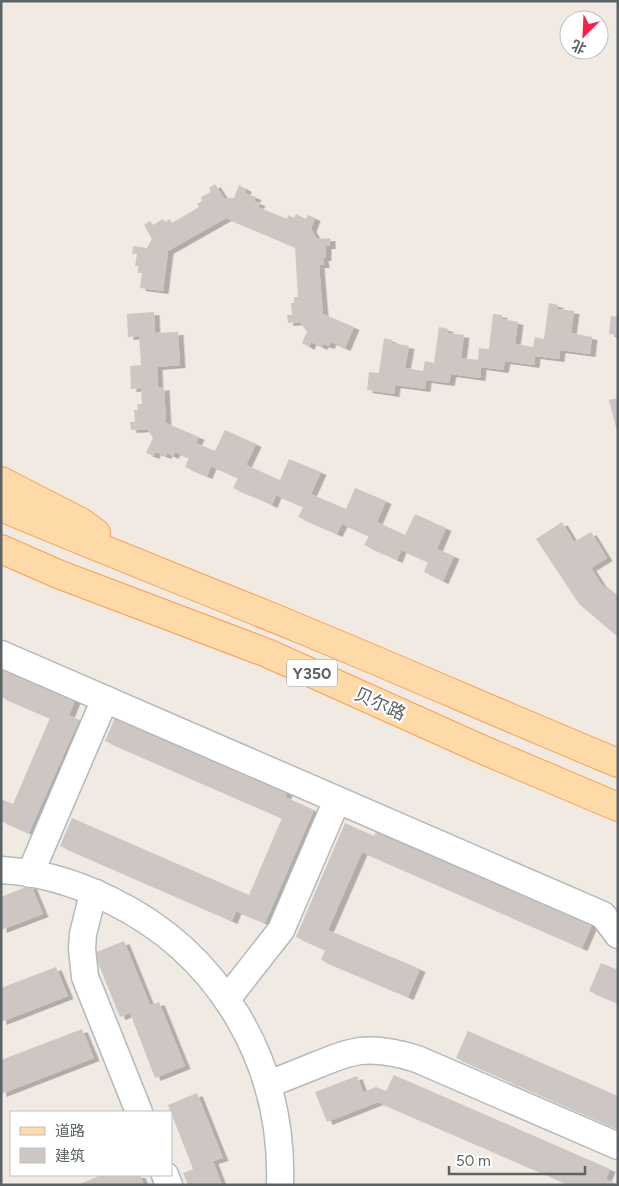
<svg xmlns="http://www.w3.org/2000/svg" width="619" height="1186" font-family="Figtree,'Noto Sans SC',sans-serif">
  <defs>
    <filter id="shadow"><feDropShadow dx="5.5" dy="3" stdDeviation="0" flood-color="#0004"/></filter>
  </defs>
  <rect width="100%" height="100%" fill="#f0eae3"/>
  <!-- building -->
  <g fill="#cdc6c2" filter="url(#shadow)">
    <polygon points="215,184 224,198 234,198 239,185 246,189 245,193 256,197 254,201 260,203 258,207 287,219 288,215 294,218 296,214 306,219 308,215 315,218 311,229 317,239 330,238 330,246 326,246 326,258 323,258 324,265 319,265 323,314 354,327 345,348 331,342 329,346 323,344 322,347 311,342 309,347 302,343 307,332 300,322 288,323 287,315 292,315 291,303 294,303 294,297 298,297 295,247 226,218 168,251 163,291 140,288 142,273 138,273 138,266 135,266 137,254 132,254 133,246 147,248 152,239 144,225 150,221 153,225 163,219 165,222 170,219 172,223 199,207 197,204 202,201 201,197 211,192 209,188"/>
    <polygon points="549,303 558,305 557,309 574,311 571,333 592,337 590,354 560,350 559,359 535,356 534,365 505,361 503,370 481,367 480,378 451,374 449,383 426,380 425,389 395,385 394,394 367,390 369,372 379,373 384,338 392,340 392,343 409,346 405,368 423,371 425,361 434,363 439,327 448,329 447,333 464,335 461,358 478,360 479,348 489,349 493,314 502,315 502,319 518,322 515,344 533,347 535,337 544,339"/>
    <polygon points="154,312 155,333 178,332 180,365 157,367 158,388 164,387 166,423 199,437 196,443 215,451 225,430 256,444 246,465 280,480 289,459 321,472 311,494 346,509 355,488 386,501 377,522 405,535 415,514 446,528 437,549 454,556 443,581 424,572 428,562 401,550 397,560 364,545 369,536 342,524 337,534 298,517 303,507 276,495 272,505 255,497 233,488 238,478 211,466 207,476 185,467 189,458 175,452 173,456 167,453 166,456 155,452 154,456 146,453 153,438 147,429 131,430 130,422 135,422 134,410 138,410 137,404 142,404 141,388 131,389 130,366 141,365 139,336 128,337 127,314"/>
    <polygon points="611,316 618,317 618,335 609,334"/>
    <polygon points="618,398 618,431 617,431 609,400"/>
    <polygon points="562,522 574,542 591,532 607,558 591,568 601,584 616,596 618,594 618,637 579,604 536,539"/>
    <polygon points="1,663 77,696 69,715 79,720 29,833 1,821 1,799 13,804 50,718 1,697"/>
    <polygon points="117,713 290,788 285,797 314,810 265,923 236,911 232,921 60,846 72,818 249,895 282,818 105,741"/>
    <polygon points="345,823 374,836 379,826 594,920 582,948 362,852 328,930 420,969 408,997 321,960 325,950 296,937"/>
    <polygon points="31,885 43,914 1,930 1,897"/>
    <polygon points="124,941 150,1005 159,1002 185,1066 155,1078 130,1013 120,1017 94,953"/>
    <polygon points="601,963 618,970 618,1003 589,991"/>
    <polygon points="56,967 68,996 1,1022 1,988"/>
    <polygon points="82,1029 94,1058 1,1094 1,1060"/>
    <polygon points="468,1031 618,1096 618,1129 456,1058"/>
    <polygon points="394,1075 610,1169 606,1179 618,1185 570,1185 378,1102 327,1122 315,1092 357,1076 363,1092 376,1087 386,1091"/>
    <polygon points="197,1093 223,1158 213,1161 222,1185 188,1185 183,1173 193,1169 168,1105"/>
    <polygon points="102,1175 140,1175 144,1185 77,1185"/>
  </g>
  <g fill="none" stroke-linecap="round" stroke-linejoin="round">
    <!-- minor casing -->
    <g stroke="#b4b9bc" stroke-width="29">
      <g id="minor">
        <polyline points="1,654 603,915 618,935"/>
        <path d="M1,870C39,872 76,883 110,900C220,953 284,1063 280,1185"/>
        <polyline points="30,874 105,699"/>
        <polyline points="96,893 90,906 83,934 82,949 85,977 139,1112"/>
        <polyline points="227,999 281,930 337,800"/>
        <path d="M268,1084C285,1078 302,1071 319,1064C332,1059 345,1053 360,1051C380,1049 398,1053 417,1059L618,1146"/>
        <polyline points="165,1175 169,1185"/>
      </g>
    </g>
    <!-- major casing -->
    <g stroke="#ff9d4d" stroke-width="30">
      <g id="major">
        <polyline points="1,481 81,522 96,533"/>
        <path d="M1,507C100,549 199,587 298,628C405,672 511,719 618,763"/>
        <polyline points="1,549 58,574 267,653 481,749 618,807"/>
      </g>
    </g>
    <!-- minor -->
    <use href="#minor" stroke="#fff" stroke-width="26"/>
    <!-- major -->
    <use href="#major" stroke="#ffdaa9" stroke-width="28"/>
  </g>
  <g text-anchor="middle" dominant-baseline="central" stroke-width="4.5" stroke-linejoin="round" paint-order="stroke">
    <!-- shield labels -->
    <rect fill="#fff" stroke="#8c9294" stroke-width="1" x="287" y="659.5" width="50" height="27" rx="4"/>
    <g font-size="16" font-weight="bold" fill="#5b6366">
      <text x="312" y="673">Y350</text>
    </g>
    <!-- street labels -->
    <g font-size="18" fill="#5b6366" stroke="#fff">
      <text transform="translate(380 704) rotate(24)">贝尔路</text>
    </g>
  </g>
  <!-- border -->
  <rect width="619" height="1186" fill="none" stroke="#5b6366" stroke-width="5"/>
  <!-- legend -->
  <rect x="10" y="1111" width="162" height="65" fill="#ffffff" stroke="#bdc1c2"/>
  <rect x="20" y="1127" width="25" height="8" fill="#ffdaa9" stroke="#bdc1c2"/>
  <text x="55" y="1136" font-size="15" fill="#5b6366">道路</text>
  <rect x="20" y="1148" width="25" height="15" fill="#cdc6c2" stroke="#bdc1c2"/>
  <text x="55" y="1161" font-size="15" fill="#5b6366">建筑</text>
  <!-- north arrow -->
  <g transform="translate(584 35) rotate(204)"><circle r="24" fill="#ffffff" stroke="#bdc1c2"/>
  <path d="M0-4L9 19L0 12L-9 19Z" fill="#fb1e49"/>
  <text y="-8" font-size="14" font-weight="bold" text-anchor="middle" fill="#5b6366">北</text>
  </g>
  <!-- scale -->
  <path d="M449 1166v8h136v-8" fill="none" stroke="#5b6366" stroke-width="2.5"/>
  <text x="456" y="1166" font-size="15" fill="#5b6366" stroke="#ffffff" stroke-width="4" paint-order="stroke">50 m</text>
</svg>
